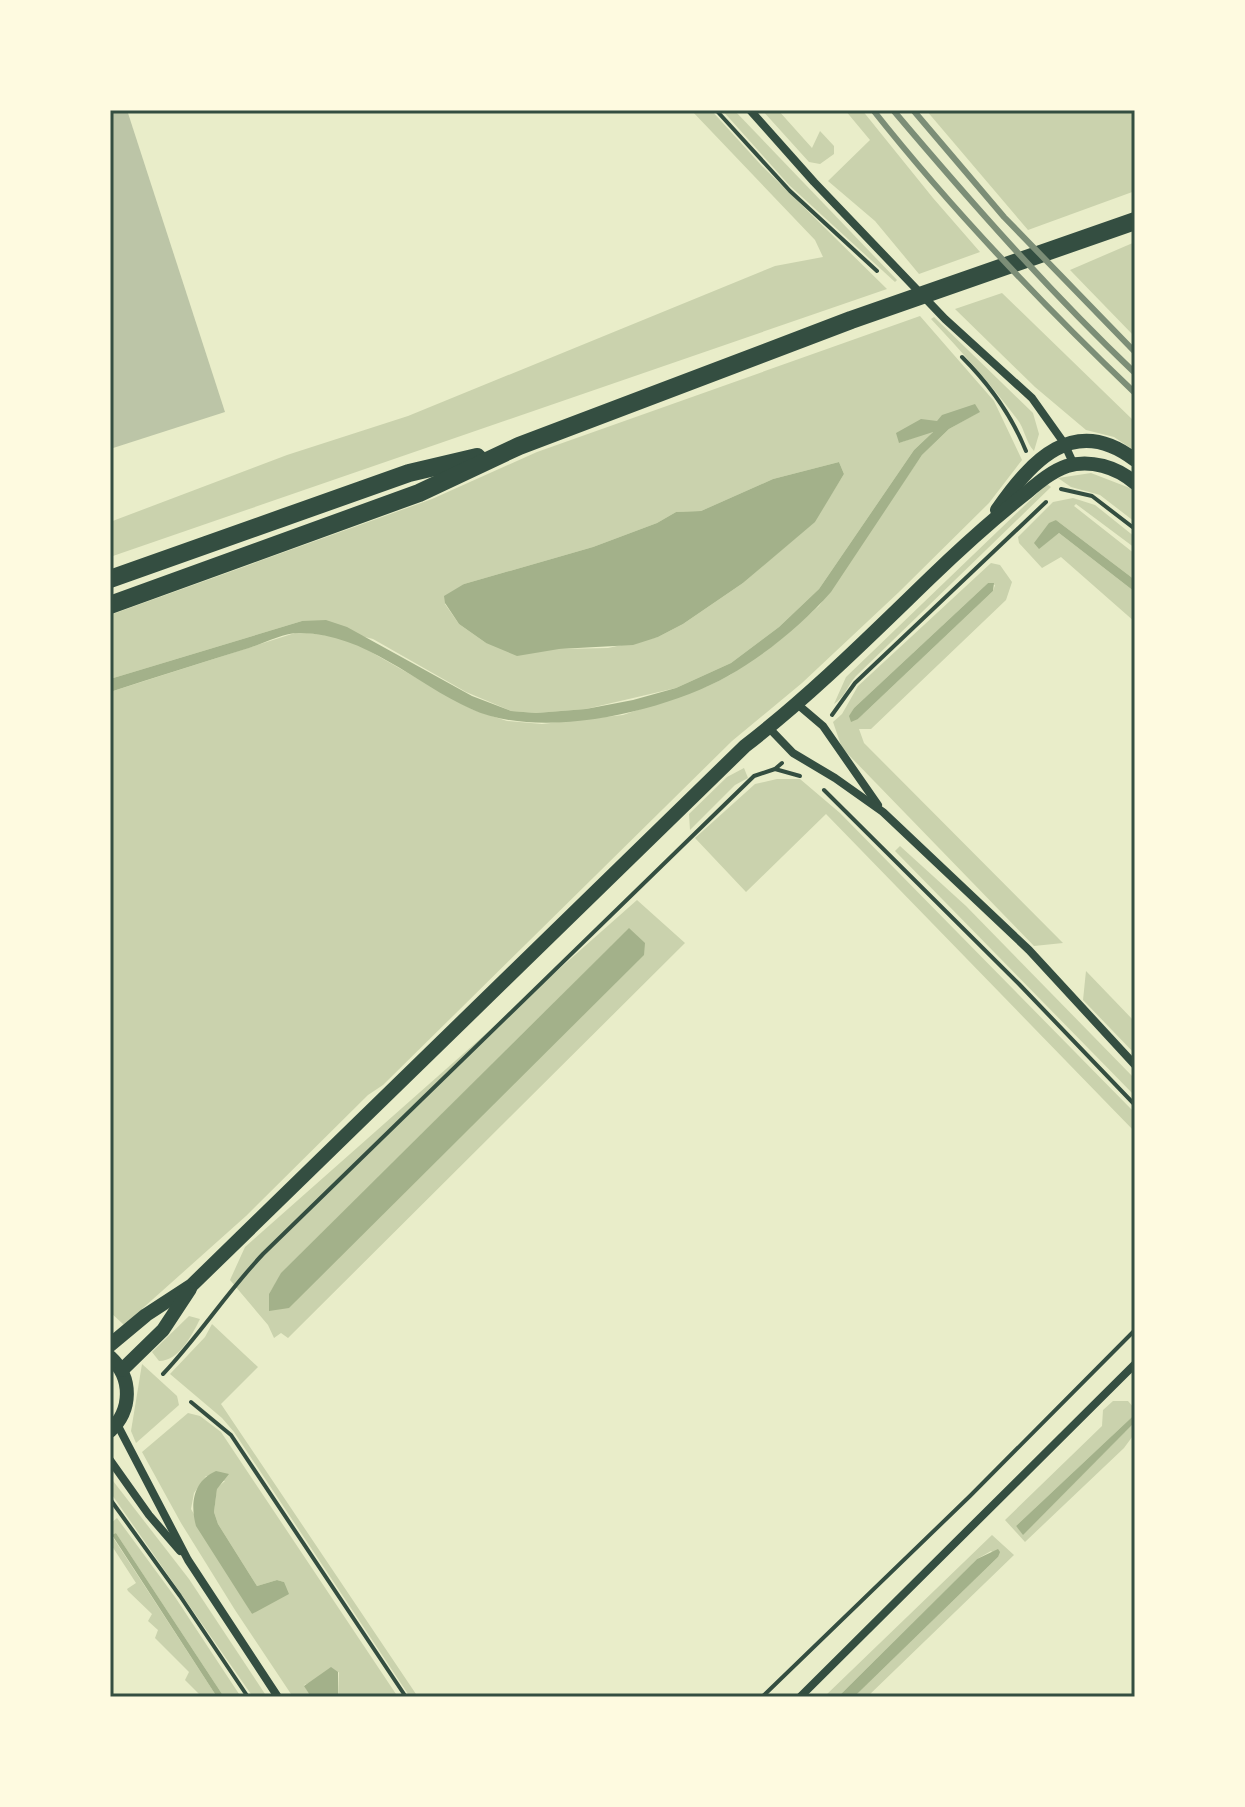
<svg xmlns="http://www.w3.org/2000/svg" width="1245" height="1807" font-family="Barlow,sans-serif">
  <rect width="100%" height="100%" fill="#e9edc9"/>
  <!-- green -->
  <g fill="#cad2ad" fill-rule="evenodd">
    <polygon points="691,110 711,110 761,165 887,289 110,557 110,522 287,455 408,416 775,266 823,257 815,240"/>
    <polygon points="722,110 734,110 897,280 895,282 789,185"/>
    <polygon points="762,110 778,110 812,148 820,131 834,146 834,154 820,164 809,162"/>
    <polygon points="845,110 862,110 933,198 980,252 919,274 875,221 828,181 870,140"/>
    <polygon points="926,110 1135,110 1135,191 1028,230"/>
    <polygon points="1135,242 1135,337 1070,270"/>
    <polygon points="1002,293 1135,422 1135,451 1114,437 1086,430 1035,387 955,309"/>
    <path d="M920,316L994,401L1022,460L989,503L899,592L802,683L732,741L383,1085L368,1095L246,1216L124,1325L110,1312V692L298,632L332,636L357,644L471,709L507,721L542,724L623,715L708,686L730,675L775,644L819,606L922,455L949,429L979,412L937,421L899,443L935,430L914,450L819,589L779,627L731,663L676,688L586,709L536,713L511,711L466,692L373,639L302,621L110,679V615L432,499L537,452ZM839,462L844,474L814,522L743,583L683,624L658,637L608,648L559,649L486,643L459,624L445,604L464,584L593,547L657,523L676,512L701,511L773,479Z"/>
    <path d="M934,317L1033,413L1039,434L1034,451C1025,441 1025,429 1017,419C990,383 961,351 931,319Z"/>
    <polygon points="1091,473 1135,490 1135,522 1100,495 1071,487 1058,478"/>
    <path d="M1047,484L1051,487L856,676C847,686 845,697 834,704L846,677Z"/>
    <polygon points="1073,498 1095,505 1135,537 1135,548 1076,504 1074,506 1135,554 1135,580 1056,520 1039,548 1059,533 1135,592 1135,622 1061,557 1042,568 1019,543 1018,537 1053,502"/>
    <path d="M991,563L1000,565L1012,582L1006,600L871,729H859L864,743L1063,943L1034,946L842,748L833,722L842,714L858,686ZM988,583L995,585L993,591L858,719L850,716L854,708Z"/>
    <polygon points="744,768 748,778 735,785 690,830 689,814 727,777"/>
    <polygon points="777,779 800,779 840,813 1135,1113 1135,1132 826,814 746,892 695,838 755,784"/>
    <polygon points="900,846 966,906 1135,1079 1135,1096 895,851"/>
    <path d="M637,900L685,943L288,1338L281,1333L274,1338L268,1325L230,1280L245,1247ZM628,929L269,1294L282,1273Z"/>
    <polygon points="1086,971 1135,1022 1135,1054 1083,1000"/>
    <path d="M189,1316L200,1319C192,1335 179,1361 159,1361L152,1352Z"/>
    <polygon points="212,1324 258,1367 221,1404 418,1697 410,1697 234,1432 222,1418 170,1374 205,1337"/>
    <polygon points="142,1364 177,1396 179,1405 136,1443 131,1431"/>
    <polygon points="1113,1401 1128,1401 1135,1409 1135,1421 1132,1417 1016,1526 1023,1534 1135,1422 1135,1433 1124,1448 1025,1542 1005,1520 1102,1426 1103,1410"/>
    <path d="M188,1413L200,1416L221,1432L398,1697H338L339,1672L304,1685L311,1697H293L235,1610L181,1523L142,1452ZM206,1476L225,1481L217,1488L214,1512L218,1524L257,1586L277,1580L284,1582L252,1614L191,1509L194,1493Z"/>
    <polygon points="110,1477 189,1579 267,1697 253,1697 110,1492"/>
    <polygon points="117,1518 175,1597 241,1697 224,1697 116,1533 112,1536 217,1697 202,1697 185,1680 189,1672 155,1638 158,1630 148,1621 152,1614 128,1591 127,1589 136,1583 110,1543 110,1524"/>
    <polygon points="992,1535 1014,1555 867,1697 854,1697 998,1557 991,1551 977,1559 838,1697 824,1697"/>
  </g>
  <!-- water -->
  <g fill="#a3b18a">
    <path d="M975,404L980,412L949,429L922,455L831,592C803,624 765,655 728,676C663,712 541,741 471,709C414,683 366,634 301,633C285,632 265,643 249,648C203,662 156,677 110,692V679L302,621L326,620L347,627L472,696L511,711L536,713L586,709L633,700L676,688L731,663L779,627L819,589L914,450L933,432L899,443L896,433L921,419L937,421L942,415Z"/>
    <polygon points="839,462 844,474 815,522 743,583 683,624 658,637 633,645 559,649 517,656 486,643 459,624 445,603 444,596 464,584 593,547 657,523 676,512 701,511 773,479"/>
    <polygon points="1056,520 1135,580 1135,592 1059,533 1039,549 1034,543 1049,523"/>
    <polygon points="988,583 994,583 993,591 858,719 851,722 849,716 854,708"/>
    <polygon points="629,928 645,943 644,955 289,1308 269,1311 269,1294 281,1273"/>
    <polygon points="1132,1417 1135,1422 1023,1535 1016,1526"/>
    <path d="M216,1471L229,1474L217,1489L214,1512L218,1524L257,1586L277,1580L284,1582L289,1594L252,1614L196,1526C190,1504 193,1481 216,1471Z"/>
    <polygon points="116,1533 224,1697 217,1697 112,1535"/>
    <polygon points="998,1549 1000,1552 998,1557 854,1697 838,1697 977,1559"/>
    <polygon points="331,1667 338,1672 338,1697 311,1697 304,1686"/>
  </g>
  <!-- building -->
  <polygon fill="#bcc5a7" points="110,110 127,110 225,412 110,449"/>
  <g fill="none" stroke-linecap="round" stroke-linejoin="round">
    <!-- path -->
    <g stroke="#344e41" stroke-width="4">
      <polyline points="716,110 790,191 877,271"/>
      <path d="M962,357C990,385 1011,414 1026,451"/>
      <polyline points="1061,489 1092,496 1135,529"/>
      <polyline points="832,715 855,683 1046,502"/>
      <polyline points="775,769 800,776"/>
      <polyline points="824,790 1019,984 1135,1105"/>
      <path d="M163,1374C199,1336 227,1292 263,1254L754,776L775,769L782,763"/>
      <polyline points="191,1402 231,1435 406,1697"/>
      <polyline points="110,1499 180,1596 248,1697"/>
      <polyline points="762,1697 970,1496 1135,1330"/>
    </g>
    <!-- minor -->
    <g stroke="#344e41" stroke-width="8">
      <polyline points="750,110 814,182 945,319 1032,398 1064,443 1074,465"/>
      <polyline points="796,703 823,726 878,805"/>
      <polyline points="769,728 793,753 835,778 883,812 1029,950 1135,1065"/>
      <polyline points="117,1424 188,1560 278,1697"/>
      <polyline points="110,1460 149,1515 180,1551"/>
      <polyline points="800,1697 1135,1364"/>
    </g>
    <!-- tertiary -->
    <g stroke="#344e41" stroke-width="14">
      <path d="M997,510C1031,461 1074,413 1135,460"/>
      <path d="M110,1345L146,1315L192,1285L745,746C811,695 870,636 930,578C961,548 992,520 1026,493C1038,483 1052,471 1067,466C1090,459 1117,467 1135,483"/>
      <path d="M110,1357C133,1378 132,1410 110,1431"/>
      <polyline points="122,1370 163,1330 190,1289"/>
    </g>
    <!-- primary -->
    <g stroke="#344e41" stroke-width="18">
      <polyline points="110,579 409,473 477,457"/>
      <polyline points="110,605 419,493 519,446 851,320 1135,221"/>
    </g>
    <!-- rail -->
    <g stroke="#7c8e77" stroke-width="6">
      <path d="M873,110C953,211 1042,304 1135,393"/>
      <path d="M893,110C970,201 1049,291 1135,373"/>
      <polyline points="913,110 1004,217 1135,352"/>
    </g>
  </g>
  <!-- border -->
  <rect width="1245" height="1807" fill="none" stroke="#fefae0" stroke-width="224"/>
  <rect x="112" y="112" width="1021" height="1583" fill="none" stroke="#344e41" stroke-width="3"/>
</svg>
